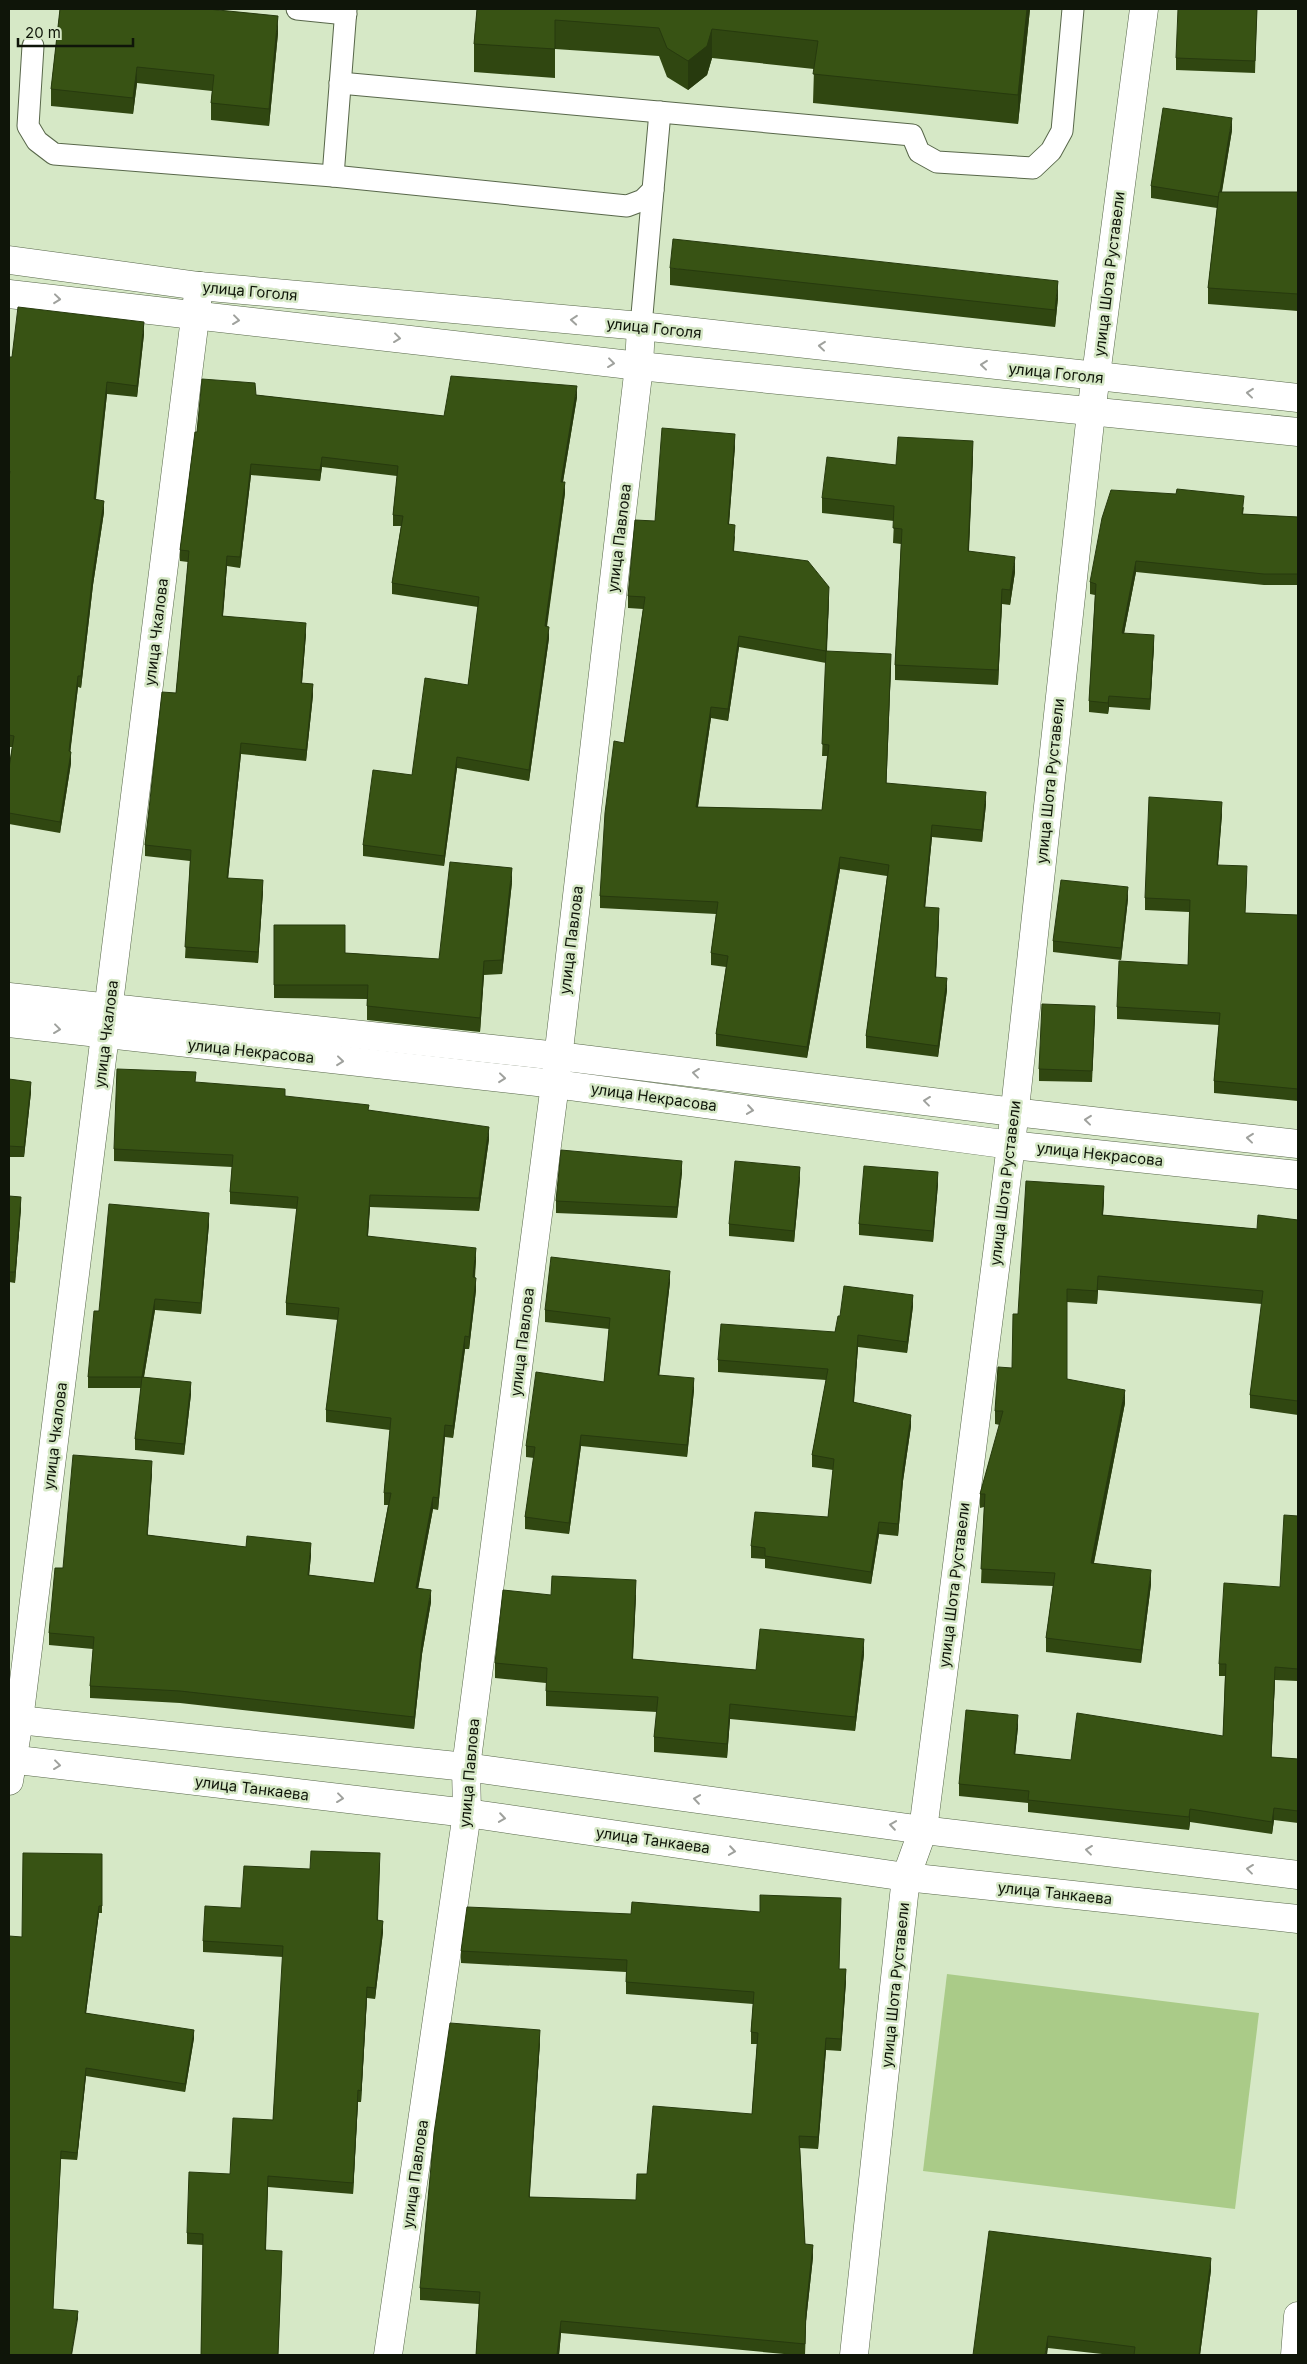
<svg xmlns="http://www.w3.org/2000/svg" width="1307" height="2364" font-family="Inter,sans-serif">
  <rect width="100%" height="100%" fill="#d6e8c6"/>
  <!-- green -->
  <polygon fill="#aacb88" points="947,1974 1259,2013 1235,2209 923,2171"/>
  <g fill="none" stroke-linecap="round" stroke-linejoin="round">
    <!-- lane casing -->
    <g stroke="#58674a" stroke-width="23">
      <g id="lane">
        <polyline points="297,9 346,14"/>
        <polyline points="33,46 28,126 37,141 54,154 333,176 627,206 643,200 653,190 660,112"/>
        <polyline points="340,83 912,135 919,152 937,162 1033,168 1051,151 1062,131 1073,9"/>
        <polyline points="333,176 346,9"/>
        <polyline points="641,326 653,190"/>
      </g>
    </g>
    <!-- street casing -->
    <g stroke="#58674a" stroke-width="29">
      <g id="street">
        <polyline points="9,997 558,1056 1014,1112 1298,1144"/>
        <polyline points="9,1023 555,1084 1011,1145 1298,1175"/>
        <polyline points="9,1781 19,1720 199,286"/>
        <polyline points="388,2355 467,1813 466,1767 555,1084 639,366 641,326"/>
        <polyline points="854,2355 906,1877 923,1830 1011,1145 1091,413 1144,9"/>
        <polyline points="1295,2355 1298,2316"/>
      </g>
    </g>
    <!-- secondary casing -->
    <g stroke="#58674a" stroke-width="29">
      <g id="secondary">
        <polyline points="9,260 199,286 641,326 1298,398"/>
        <polyline points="9,294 639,366 1298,432"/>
        <polyline points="9,1719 466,1767 923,1830 1298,1875"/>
        <polyline points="9,1759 467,1813 906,1877 1298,1919"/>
      </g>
    </g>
    <!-- lane -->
    <use href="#lane" stroke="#fff" stroke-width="21"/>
    <!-- street -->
    <use href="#street" stroke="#fff" stroke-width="28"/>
    <!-- secondary -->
    <use href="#secondary" stroke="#fff" stroke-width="28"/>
  </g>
  <!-- wall -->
  <g fill="#304711" fill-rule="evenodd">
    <polygon points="60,9 278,33 269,126 211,120 211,103 212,91 137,83 133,114 51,106 51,89"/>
    <polygon points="477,9 1030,9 1018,124 813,103 814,69 712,58 707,75 688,90 667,77 659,56 555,49 555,78 474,72 474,44"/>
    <polygon points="1257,9 1255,73 1176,70 1176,58"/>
    <polygon points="1232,130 1222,192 1298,192 1298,311 1208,304 1208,288 1217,208 1151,198 1151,186"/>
    <polygon points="670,268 1058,298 1055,327 670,285"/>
    <polygon points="144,334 137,397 107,394 96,499 104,512 93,585 81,688 78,687 70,752 71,763 60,833 9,824 9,768 12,747 9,747 9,357 12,357"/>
    <polygon points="256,395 444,416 577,397 563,482 565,493 547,627 549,638 529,781 457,768 444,866 363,856 363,845 412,775 468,685 478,607 392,594 392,583 401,526 393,526 393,515 397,476 322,467 320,481 251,475 240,568 227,566 223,616 306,634 302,683 313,695 306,761 241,754 228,878 263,891 258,963 185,958 190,861 145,856 145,845 176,693 188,562 180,561 180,550 197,432"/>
    <path d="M735,446L729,524L735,537L734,551L829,599L827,651L891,666L886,783L986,804L982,842L932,837L925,907L939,920L936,977L947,990L938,1057L866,1048V1036L887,876L840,869L807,1058L716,1046V1034L726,967L711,965V953L716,914L600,908V896L624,743L643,609L628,608V596L655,521ZM739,647L826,663L822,756H827L822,810L698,807L711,718L728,721Z"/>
    <polygon points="973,456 969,551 1015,572 1010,605 1002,604 998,685 895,680 895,665 901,544 893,543 894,521 822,513 822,498 896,465"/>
    <polygon points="1244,507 1243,514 1298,517 1298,585 1264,585 1136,572 1124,633 1154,646 1150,710 1109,707 1108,714 1089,712 1089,701 1095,595 1090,594 1090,582"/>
    <polygon points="1222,814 1218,865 1247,878 1245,913 1298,915 1298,1101 1214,1093 1214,1081 1219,1025 1117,1019 1117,1007 1188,965 1189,912 1145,910 1145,898"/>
    <polygon points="512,882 502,974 484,975 480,1032 367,1020 367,999 274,998 274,925 345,953 439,959"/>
    <polygon points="1128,899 1121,960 1053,952 1053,941"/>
    <polygon points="1095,1018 1092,1082 1039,1081 1039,1069"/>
    <polygon points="9,1079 31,1092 24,1157 9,1157"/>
    <polygon points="196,1083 369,1110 489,1139 479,1211 370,1207 368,1236 476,1260 475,1278 476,1290 469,1349 465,1349 453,1438 445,1437 438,1510 433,1509 418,1588 431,1602 422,1654 414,1729 180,1703 90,1698 90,1686 93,1649 49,1645 49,1633 63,1568 152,1473 147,1535 311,1555 309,1575 374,1583 388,1505 384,1505 384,1493 390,1430 326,1422 326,1410 338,1320 286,1315 286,1303 297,1209 230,1204 230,1192 232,1167 114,1161 114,1149"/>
    <polygon points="682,1172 677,1218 556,1213 556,1201"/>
    <polygon points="800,1179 794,1242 729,1236 729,1224"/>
    <polygon points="938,1184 933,1242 859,1235 859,1224"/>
    <polygon points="9,1196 21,1208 15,1283 9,1282"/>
    <polygon points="1104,1200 1103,1215 1257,1229 1298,1220 1298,1415 1250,1408 1250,1395 1262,1304 1098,1290 1097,1304 1067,1302 1067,1379 1125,1403 1094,1563 1151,1584 1141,1663 1046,1652 1046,1638 1053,1586 981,1583 984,1507 980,1508 980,1494 1000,1425 995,1424 995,1411 1012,1368 1018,1314"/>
    <polygon points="209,1224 201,1314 155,1310 144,1377 191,1394 184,1455 135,1450 135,1439 141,1388 88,1388 88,1377 99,1311"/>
    <polygon points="670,1282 659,1375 694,1390 687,1457 581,1446 569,1534 525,1529 525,1517 534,1458 526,1457 526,1446 604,1382 609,1329 545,1322 545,1310"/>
    <polygon points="913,1306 907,1353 858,1347 854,1402 911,1426 903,1481 898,1536 879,1534 871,1584 765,1568 765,1559 751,1558 751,1546 828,1517 833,1470 812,1467 812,1455 826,1380 718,1372 718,1360 835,1332 840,1316"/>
    <polygon points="1298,1516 1298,1681 1275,1680 1271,1757 1298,1759 1298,1823 1274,1820 1272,1834 1190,1822 1189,1830 1028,1812 1028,1803 959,1796 959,1784 1018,1727 1015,1754 1071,1760 1223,1736 1225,1676 1219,1676 1219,1664 1280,1587"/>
    <polygon points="551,1595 636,1595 633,1659 756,1670 864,1654 855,1731 730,1719 727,1758 654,1752 654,1737 657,1712 546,1706 546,1683 495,1678 495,1663"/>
    <polygon points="102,1854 102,1913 99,1913 86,2013 194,2038 185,2092 86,2076 77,2160 61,2159 53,2309 78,2319 9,2355 22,1937"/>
    <polygon points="380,1865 378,1920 383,1932 375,1999 367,1998 361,2102 358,2102 353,2194 268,2187 266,2250 282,2263 278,2355 201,2355 203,2245 187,2244 187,2233 230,2174 273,2120 283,1957 203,1952 203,1941 241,1908 310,1869"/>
    <polygon points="841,1910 839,1969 846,1981 841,2051 826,2050 818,2149 800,2148 805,2244 813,2257 806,2321 805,2355 795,2355 561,2333 559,2355 476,2355 479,2304 420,2300 420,2288 540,2042 529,2197 636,2200 647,2174 752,2114 757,2044 751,2044 751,2032 753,2004 626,1994 626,1972 461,1963 461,1951 631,1914 760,1912"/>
    <polygon points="1211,2270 1200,2355 1111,2355 1048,2348 973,2355"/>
  </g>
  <!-- shaded-wall -->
  <g fill="#273a0e">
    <polygon points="1027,9 1030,9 1018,124 1018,95"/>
    <polygon points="278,16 278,33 269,126 269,109"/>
    <polygon points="712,29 712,58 707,75 688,90 688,61"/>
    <polygon points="137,67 137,83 133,114 133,98"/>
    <polygon points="1232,118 1232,130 1219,208 1219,197"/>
    <polygon points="1058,281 1058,298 1055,327 1055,310"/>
    <polygon points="144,322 144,334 137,397 137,386"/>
    <polygon points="107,382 107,394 94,511 94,499"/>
    <polygon points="577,386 577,397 561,493 561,482"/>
    <polygon points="735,434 735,446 728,536 728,524"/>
    <polygon points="973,441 973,456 968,566 968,551"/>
    <polygon points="322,457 322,467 320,481 320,470"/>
    <polygon points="251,464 251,475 240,568 240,557"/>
    <polygon points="565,482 565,493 545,637 545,626"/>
    <polygon points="104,501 104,512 93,585 81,688 81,676 93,573"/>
    <polygon points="227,556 227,566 222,626 222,616"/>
    <polygon points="1015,557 1015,572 1010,605 1010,590"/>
    <polygon points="1136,561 1136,572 1122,644 1122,633"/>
    <polygon points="829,587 829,599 826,663 826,651"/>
    <polygon points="1002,589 1002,604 998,685 998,670"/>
    <polygon points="306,623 306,634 301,694 301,683"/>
    <polygon points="549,627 549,638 529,781 529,770"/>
    <polygon points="1154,635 1154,646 1150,710 1150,699"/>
    <polygon points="739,636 739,647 728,721 728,709"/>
    <polygon points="891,654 891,666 886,795 886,783"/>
    <polygon points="78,676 78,687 69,763 69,751"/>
    <polygon points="313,684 313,695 306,761 306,750"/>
    <polygon points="1109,696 1109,707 1108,714 1108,703"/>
    <polygon points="711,707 711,718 696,819 696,807"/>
    <polygon points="241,743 241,754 227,889 227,878"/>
    <polygon points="71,752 71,763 60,833 60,822"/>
    <polygon points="457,757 457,768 444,866 444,856"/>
    <polygon points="986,792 986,804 982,842 982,830"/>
    <polygon points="1222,802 1222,814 1217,876 1217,865"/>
    <polygon points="932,825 932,837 924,919 924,907"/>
    <polygon points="840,857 840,869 807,1058 807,1047"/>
    <polygon points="512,868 512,882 502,974 502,960"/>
    <polygon points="263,880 263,891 258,963 258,952"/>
    <polygon points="1128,887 1128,899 1121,960 1121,948"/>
    <polygon points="939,908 939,920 935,988 935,977"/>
    <polygon points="484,961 484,975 480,1032 480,1018"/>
    <polygon points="947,978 947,990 938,1057 938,1046"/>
    <polygon points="31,1082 31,1092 24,1157 24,1147"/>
    <polygon points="489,1127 489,1139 479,1211 479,1198"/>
    <polygon points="682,1161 682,1172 677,1218 677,1207"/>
    <polygon points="800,1167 800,1179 794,1242 794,1231"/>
    <polygon points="938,1172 938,1184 933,1242 933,1231"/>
    <polygon points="1104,1186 1104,1200 1102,1228 1102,1215"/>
    <polygon points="370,1195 370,1207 367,1248 367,1236"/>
    <polygon points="21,1197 21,1208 15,1283 15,1272"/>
    <polygon points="209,1213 209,1224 201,1314 201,1303"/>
    <polygon points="476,1248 476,1260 473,1290 473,1277"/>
    <polygon points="670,1271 670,1282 658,1386 658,1375"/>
    <polygon points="1098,1276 1098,1290 1097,1304 1097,1291"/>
    <polygon points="476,1278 476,1290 469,1349 469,1337"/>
    <polygon points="913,1295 913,1306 907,1353 907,1342"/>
    <polygon points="155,1299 155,1310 142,1388 142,1377"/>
    <polygon points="858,1335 858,1347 853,1413 853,1402"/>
    <polygon points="465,1336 465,1349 453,1438 453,1426"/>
    <polygon points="694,1378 694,1390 687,1457 687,1445"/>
    <polygon points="191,1382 191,1394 184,1455 184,1444"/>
    <polygon points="1125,1390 1125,1403 1091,1577 1091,1563"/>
    <polygon points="911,1415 911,1426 903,1481 898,1536 898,1524 903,1469"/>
    <polygon points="445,1425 445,1437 438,1510 438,1498"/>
    <polygon points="581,1435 581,1446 569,1534 569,1523"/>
    <polygon points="152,1461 152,1473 147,1547 147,1535"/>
    <polygon points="433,1497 433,1509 416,1600 416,1588"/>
    <polygon points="879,1522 879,1534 871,1584 871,1572"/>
    <polygon points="311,1543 311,1555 308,1587 308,1575"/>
    <polygon points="1151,1570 1151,1584 1141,1663 1141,1650"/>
    <polygon points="636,1580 636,1595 632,1674 632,1659"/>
    <polygon points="431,1590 431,1602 422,1654 414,1729 414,1717 422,1642"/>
    <polygon points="864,1639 864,1654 855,1731 855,1717"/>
    <polygon points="1275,1667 1275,1680 1271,1769 1271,1757"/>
    <polygon points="730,1704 730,1719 727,1758 727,1744"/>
    <polygon points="1018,1715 1018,1727 1014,1766 1014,1754"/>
    <polygon points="1274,1808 1274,1820 1272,1834 1272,1822"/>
    <polygon points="1190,1809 1190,1822 1189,1830 1189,1817"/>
    <polygon points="99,1906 99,1913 85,2021 85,2013"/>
    <polygon points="383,1921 383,1932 375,1999 375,1988"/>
    <polygon points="846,1969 846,1981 841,2051 841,2039"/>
    <polygon points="367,1987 367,1998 361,2102 361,2091"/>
    <polygon points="194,2030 194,2038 185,2092 185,2084"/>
    <polygon points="540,2030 540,2042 529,2209 529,2197"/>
    <polygon points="826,2038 826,2050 818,2149 818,2137"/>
    <polygon points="86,2068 86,2076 77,2160 77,2153"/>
    <polygon points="358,2090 358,2102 353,2194 353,2183"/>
    <polygon points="813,2245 813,2257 806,2321 805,2355 806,2309"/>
    <polygon points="1211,2258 1211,2270 1200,2355 1199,2355"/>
    <polygon points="78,2311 78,2319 72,2355 71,2355"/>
    <polygon points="561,2321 561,2333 559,2355 557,2355"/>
    <polygon points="1048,2336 1048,2348 1047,2355 1045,2355"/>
  </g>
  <!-- building -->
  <g fill="#385314" stroke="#273a0e" fill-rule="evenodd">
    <polygon points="60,9 208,9 278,16 269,109 211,103 214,75 137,67 133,98 51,89"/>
    <polygon points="477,9 1027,9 1018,95 813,74 818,41 712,29 707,46 688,61 667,48 659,28 555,20 555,49 474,44"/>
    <polygon points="1178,9 1257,9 1255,61 1176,58"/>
    <polygon points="1163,108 1232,118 1219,197 1151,186"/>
    <polygon points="1219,192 1298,192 1298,294 1208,288"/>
    <polygon points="673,239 1058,281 1055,310 670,268"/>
    <polygon points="18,307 144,322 137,386 107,382 94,499 104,501 93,573 81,676 78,676 69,751 71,752 60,822 9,813 9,768 14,736 9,735 9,478 10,471 9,471 9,357 12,357"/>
    <polygon points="451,376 577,386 561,482 565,482 545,626 549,627 529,770 457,757 444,856 363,845 373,770 412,775 425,678 468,685 479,597 392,583 403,516 393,515 398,466 322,457 320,470 251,464 240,557 227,556 222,616 306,623 301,683 313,684 306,750 241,743 227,878 263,880 258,952 185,947 191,850 145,845 162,692 176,693 189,551 180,550 195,432 197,432 202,379 255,383 256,395 444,416"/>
    <path d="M662,428L735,434L728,524L735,525L733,551L808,561L829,587L826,651L891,654L886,783L986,792L982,830L932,825L924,907L939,908L935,977L947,978L938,1046L866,1036L889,865L840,857L807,1047L716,1034L728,956L711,953L718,902L600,896L605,813L614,741L624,743L645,597L628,596L635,520L655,521ZM739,636L826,651L822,744L829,745L822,810L696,807L711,707L728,709Z"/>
    <polygon points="898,437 973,441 968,551 1015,557 1010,590 1002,589 998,670 895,665 902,529 893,528 894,506 822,498 827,457 896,465"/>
    <polygon points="1177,489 1244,496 1242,514 1298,517 1298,574 1264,574 1136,561 1122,633 1154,635 1150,699 1109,696 1108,703 1089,701 1096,584 1090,582 1102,518 1111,490 1176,494"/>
    <polygon points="1149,797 1222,802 1217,865 1247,866 1245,913 1298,915 1298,1089 1214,1081 1220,1013 1117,1007 1119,961 1188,965 1190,900 1145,898"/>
    <polygon points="450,862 512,868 502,960 484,961 480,1018 367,1006 368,985 274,985 274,925 345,925 345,953 439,959"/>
    <polygon points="1061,880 1128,887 1121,948 1053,941"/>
    <polygon points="1042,1004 1095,1006 1092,1071 1039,1069"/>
    <polygon points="117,1069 196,1072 195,1082 285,1089 285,1096 369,1105 368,1110 489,1127 479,1198 370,1195 367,1236 476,1248 473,1277 476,1278 469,1337 465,1336 453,1426 445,1425 438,1498 433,1497 416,1588 431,1590 422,1642 414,1717 180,1691 90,1686 94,1637 49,1633 55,1568 63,1568 73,1455 152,1461 147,1535 246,1547 247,1536 311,1543 308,1575 374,1583 391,1493 384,1493 391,1418 326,1410 339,1308 286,1303 298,1197 230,1192 233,1155 114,1149"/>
    <polygon points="9,1079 31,1082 24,1147 9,1146"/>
    <polygon points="561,1150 682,1161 677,1207 556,1201"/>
    <polygon points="735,1161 800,1167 794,1231 729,1224"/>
    <polygon points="864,1166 938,1172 933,1231 859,1224"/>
    <polygon points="1026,1181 1104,1186 1102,1215 1257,1229 1258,1215 1298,1220 1298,1401 1250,1395 1263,1291 1098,1276 1097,1291 1067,1289 1067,1379 1125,1390 1091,1563 1151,1570 1141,1650 1046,1638 1055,1573 981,1569 985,1494 980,1494 1003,1411 995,1411 998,1367 1012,1368 1013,1314 1018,1314"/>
    <polygon points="9,1196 21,1197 15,1272 9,1272"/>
    <polygon points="109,1204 209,1213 201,1303 155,1299 142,1377 88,1377 94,1311 99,1311"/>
    <polygon points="551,1257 670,1271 658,1375 694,1378 687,1445 581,1435 569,1523 525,1517 535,1447 526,1446 536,1372 604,1382 610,1318 545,1310"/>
    <polygon points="844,1286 913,1295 907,1342 858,1335 853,1402 911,1415 903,1469 898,1524 879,1522 871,1572 765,1556 765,1548 751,1546 755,1512 828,1517 834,1459 812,1455 828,1369 718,1360 721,1324 835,1332 838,1316 840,1316"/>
    <polygon points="142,1377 191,1382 184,1444 135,1439"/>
    <polygon points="1284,1515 1298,1516 1298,1669 1275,1667 1271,1757 1298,1759 1298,1811 1274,1808 1272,1822 1190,1809 1189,1817 1028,1800 1029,1791 959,1784 966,1710 1018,1715 1014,1754 1071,1760 1077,1713 1223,1736 1226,1664 1219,1664 1224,1583 1280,1587"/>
    <polygon points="552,1576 636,1580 632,1659 756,1670 760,1629 864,1639 855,1717 730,1704 727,1744 654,1737 658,1697 546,1691 547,1668 495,1663 503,1590 551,1595"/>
    <polygon points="311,1851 380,1853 377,1920 383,1921 375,1988 367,1987 361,2091 358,2090 353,2183 268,2176 265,2250 282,2251 278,2355 201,2355 203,2234 187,2233 189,2172 230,2174 233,2118 273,2120 283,1946 203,1941 205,1906 241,1908 244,1866 310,1869"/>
    <polygon points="23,1853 102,1854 102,1906 99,1906 85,2013 194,2030 185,2084 86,2068 77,2153 61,2151 53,2309 78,2311 71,2355 9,2355 9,1936 22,1937"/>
    <polygon points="760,1895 841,1898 839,1969 846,1969 841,2039 826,2038 818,2137 799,2136 805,2244 813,2245 806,2309 805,2344 561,2321 557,2355 476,2355 480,2292 420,2288 434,2133 450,2023 540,2030 529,2197 636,2200 637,2174 647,2174 653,2106 752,2114 758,2033 751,2032 754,1992 626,1982 627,1960 461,1951 467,1907 631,1914 632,1902 760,1912"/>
    <polygon points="989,2231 1211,2258 1199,2355 1134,2355 1135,2347 1048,2336 1045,2355 973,2355"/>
  </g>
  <!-- one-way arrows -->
  <defs><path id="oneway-chevron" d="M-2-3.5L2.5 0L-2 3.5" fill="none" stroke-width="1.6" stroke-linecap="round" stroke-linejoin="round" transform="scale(1.25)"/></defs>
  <g stroke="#9fa19d">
    <use href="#oneway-chevron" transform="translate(57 299) rotate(6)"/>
    <use href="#oneway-chevron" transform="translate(236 320) rotate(7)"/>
    <use href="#oneway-chevron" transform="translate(574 320) rotate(-175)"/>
    <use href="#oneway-chevron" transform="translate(397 338) rotate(7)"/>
    <use href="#oneway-chevron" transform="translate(822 346) rotate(-174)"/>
    <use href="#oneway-chevron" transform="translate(611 363) rotate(7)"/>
    <use href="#oneway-chevron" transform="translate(984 365) rotate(-174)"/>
    <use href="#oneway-chevron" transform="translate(1250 393) rotate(-174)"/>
    <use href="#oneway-chevron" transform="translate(57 1029) rotate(7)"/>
    <use href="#oneway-chevron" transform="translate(340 1061) rotate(6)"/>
    <use href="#oneway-chevron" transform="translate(696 1073) rotate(-173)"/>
    <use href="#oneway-chevron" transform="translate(502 1078) rotate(6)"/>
    <use href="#oneway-chevron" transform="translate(927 1101) rotate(-173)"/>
    <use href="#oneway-chevron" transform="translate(750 1110) rotate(8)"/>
    <use href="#oneway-chevron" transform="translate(1088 1120) rotate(-174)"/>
    <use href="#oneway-chevron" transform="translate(1250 1138) rotate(-174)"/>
    <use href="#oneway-chevron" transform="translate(57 1765) rotate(7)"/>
    <use href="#oneway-chevron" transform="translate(340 1798) rotate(7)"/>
    <use href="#oneway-chevron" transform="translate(697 1799) rotate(-172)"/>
    <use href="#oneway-chevron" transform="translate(502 1818) rotate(8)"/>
    <use href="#oneway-chevron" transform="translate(893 1825) rotate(-172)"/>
    <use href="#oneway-chevron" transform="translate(1089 1850) rotate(-173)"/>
    <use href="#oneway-chevron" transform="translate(732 1851) rotate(8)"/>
    <use href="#oneway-chevron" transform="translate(1250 1869) rotate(-173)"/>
  </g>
  <g text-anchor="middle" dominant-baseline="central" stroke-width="5" stroke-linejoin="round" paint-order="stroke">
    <!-- street labels -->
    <g font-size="15" fill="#0f1509" stroke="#d6e8c6">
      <text transform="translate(1109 274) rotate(-83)">улица Шота Руставели</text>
      <text transform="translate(250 291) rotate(5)">улица Гоголя</text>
      <text transform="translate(654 328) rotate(6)">улица Гоголя</text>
      <text transform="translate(1056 373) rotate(6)">улица Гоголя</text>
      <text transform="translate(619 538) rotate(-83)">улица Павлова</text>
      <text transform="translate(156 632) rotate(-83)">улица Чкалова</text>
      <text transform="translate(1050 781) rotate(-84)">улица Шота Руставели</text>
      <text transform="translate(571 940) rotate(-83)">улица Павлова</text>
      <text transform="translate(106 1034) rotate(-83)">улица Чкалова</text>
      <text transform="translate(251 1051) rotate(6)">улица Некрасова</text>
      <text transform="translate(654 1097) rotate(8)">улица Некрасова</text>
      <text transform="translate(1100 1154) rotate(6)">улица Некрасова</text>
      <text transform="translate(1005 1183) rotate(-83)">улица Шота Руставели</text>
      <text transform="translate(522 1342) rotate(-83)">улица Павлова</text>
      <text transform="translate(55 1436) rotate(-83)">улица Чкалова</text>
      <text transform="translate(954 1585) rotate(-83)">улица Шота Руставели</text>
      <text transform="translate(469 1773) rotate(-85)">улица Павлова</text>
      <text transform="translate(252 1788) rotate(7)">улица Танкаева</text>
      <text transform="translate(653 1840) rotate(8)">улица Танкаева</text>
      <text transform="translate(1055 1893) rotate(6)">улица Танкаева</text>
      <text transform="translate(895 1985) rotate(-84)">улица Шота Руставели</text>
      <text transform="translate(415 2174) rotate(-82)">улица Павлова</text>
    </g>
  </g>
  <!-- border -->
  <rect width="1307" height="2364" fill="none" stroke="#0f1509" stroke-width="20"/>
  <!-- scale -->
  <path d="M18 38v8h115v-8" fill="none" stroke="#0f1509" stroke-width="2.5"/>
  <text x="25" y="38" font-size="15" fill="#0f1509" stroke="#d6e8c6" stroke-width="4" paint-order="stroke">20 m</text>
</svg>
